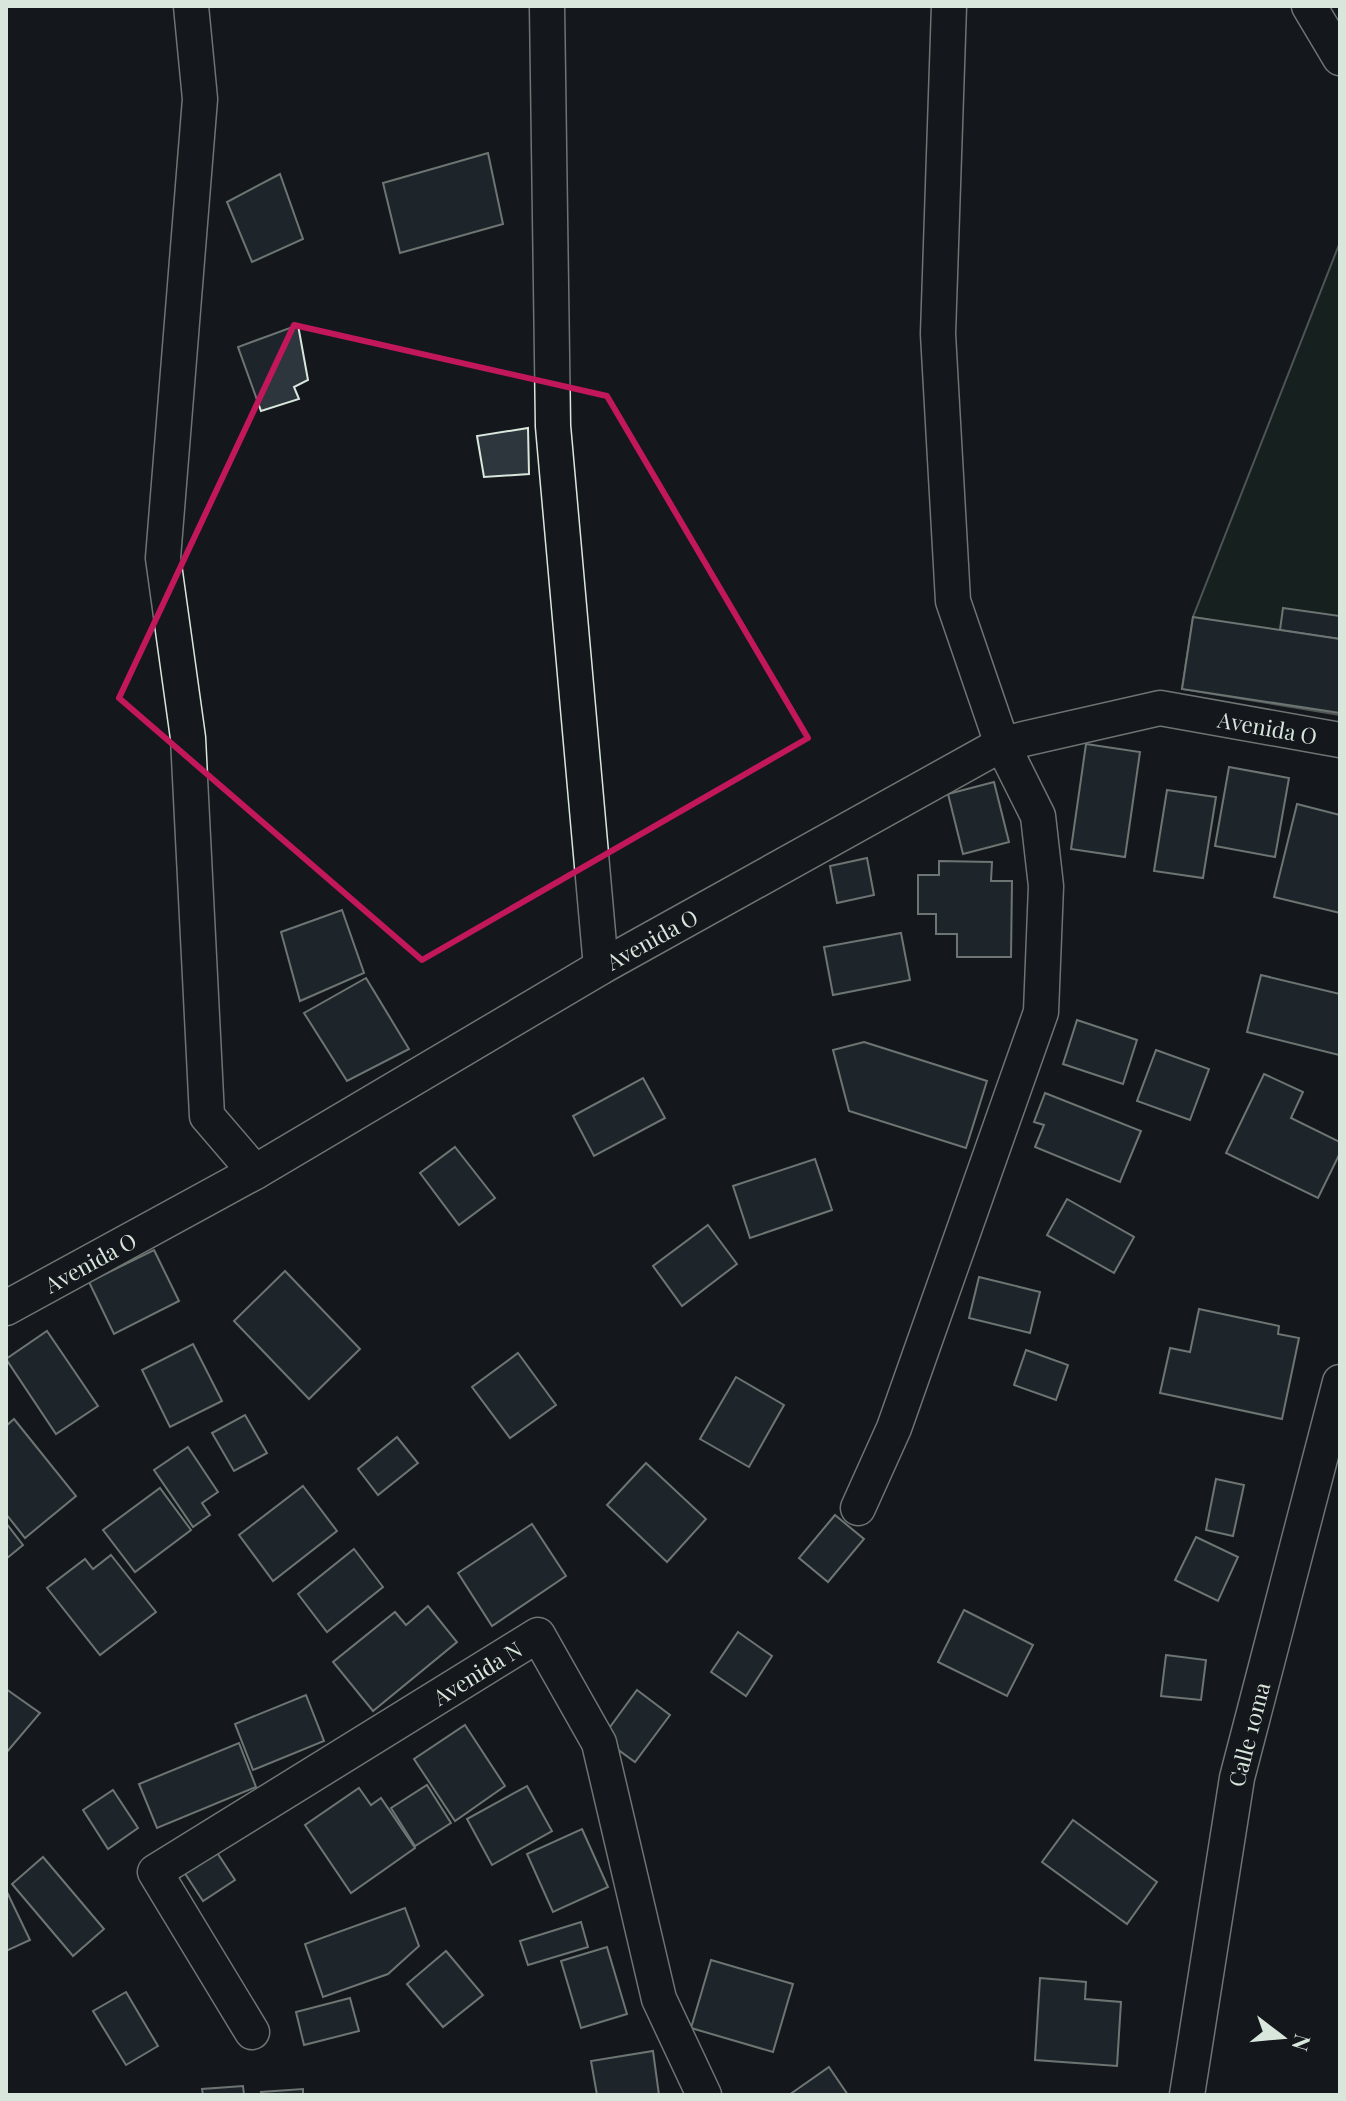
<svg xmlns="http://www.w3.org/2000/svg" width="1346" height="2101" font-family="'Playfair Display',serif">
  <rect width="100%" height="100%" fill="#14181c"/>
  <!-- green -->
  <polygon fill="#1a2d24" stroke="#939e99" stroke-width="2" points="1340,242 1340,715 1182,689 1193,617"/>
  <!-- building -->
  <g fill="#2c363c" stroke="#d8e6dc" stroke-width="2">
    <polygon points="488,153 503,224 400,253 383,183"/>
    <polygon points="280,174 303,239 252,262 227,202"/>
    <polygon points="298,325 308,380 294,387 299,399 261,411 238,347"/>
    <polygon points="528,428 529,474 484,477 477,436"/>
    <polygon points="1283,608 1340,616 1340,639 1280,630"/>
    <polygon points="1193,617 1340,639 1340,713 1182,689"/>
    <polygon points="1086,744 1140,752 1125,857 1071,849"/>
    <polygon points="1229,767 1289,778 1275,857 1215,846"/>
    <polygon points="994,782 1009,842 963,854 948,794"/>
    <polygon points="1167,790 1216,797 1203,878 1154,871"/>
    <polygon points="1297,804 1340,815 1340,913 1274,897"/>
    <polygon points="867,858 874,895 837,903 830,866"/>
    <polygon points="939,861 992,862 991,881 1012,881 1011,957 957,957 957,934 936,934 936,914 918,914 918,875 939,875"/>
    <polygon points="342,910 364,973 300,1001 281,932"/>
    <polygon points="901,933 910,980 833,995 824,947"/>
    <polygon points="1261,975 1340,994 1339,1055 1247,1032"/>
    <polygon points="366,978 409,1049 347,1081 304,1013"/>
    <polygon points="1077,1020 1137,1040 1123,1084 1063,1064"/>
    <polygon points="864,1042 987,1081 966,1148 849,1111 833,1050"/>
    <polygon points="1156,1050 1209,1069 1190,1120 1137,1101"/>
    <polygon points="1264,1074 1303,1092 1291,1118 1340,1142 1340,1153 1318,1198 1226,1153"/>
    <polygon points="643,1078 665,1118 594,1156 573,1116"/>
    <polygon points="1045,1093 1141,1131 1120,1182 1035,1147 1044,1125 1034,1122"/>
    <polygon points="455,1147 495,1198 459,1225 420,1173"/>
    <polygon points="815,1159 832,1210 750,1238 733,1186"/>
    <polygon points="1067,1199 1134,1237 1114,1273 1047,1235"/>
    <polygon points="708,1225 737,1264 682,1306 653,1266"/>
    <polygon points="154,1250 179,1301 114,1334 89,1282"/>
    <polygon points="285,1271 360,1349 309,1399 234,1321"/>
    <polygon points="979,1277 1040,1292 1030,1333 969,1318"/>
    <polygon points="1199,1309 1279,1326 1278,1334 1299,1338 1282,1419 1160,1393 1170,1348 1190,1352"/>
    <polygon points="47,1331 98,1406 56,1434 6,1359"/>
    <polygon points="193,1344 222,1401 170,1427 142,1370"/>
    <polygon points="1026,1350 1068,1365 1056,1400 1014,1385"/>
    <polygon points="518,1353 556,1405 510,1438 472,1387"/>
    <polygon points="736,1377 784,1405 749,1467 700,1439"/>
    <polygon points="245,1415 267,1453 234,1471 212,1433"/>
    <polygon points="14,1419 76,1496 25,1538 6,1514 6,1426"/>
    <polygon points="397,1437 418,1463 378,1495 358,1469"/>
    <polygon points="188,1447 218,1492 202,1503 210,1515 193,1527 154,1470"/>
    <polygon points="646,1463 706,1519 667,1562 607,1505"/>
    <polygon points="1216,1479 1244,1485 1233,1536 1206,1530"/>
    <polygon points="303,1486 337,1531 273,1581 239,1535"/>
    <polygon points="160,1488 191,1530 135,1572 103,1530"/>
    <polygon points="835,1515 864,1539 828,1582 799,1558"/>
    <polygon points="6,1523 23,1545 6,1559"/>
    <polygon points="532,1524 566,1576 492,1626 458,1573"/>
    <polygon points="1196,1537 1238,1557 1218,1601 1175,1580"/>
    <polygon points="354,1549 383,1587 327,1632 298,1594"/>
    <polygon points="111,1555 156,1612 100,1655 47,1588 85,1559 93,1569"/>
    <polygon points="428,1606 457,1642 373,1711 333,1662 395,1612 406,1625"/>
    <polygon points="964,1610 1033,1645 1007,1696 938,1662"/>
    <polygon points="738,1632 772,1656 746,1696 711,1672"/>
    <polygon points="1166,1655 1206,1660 1201,1700 1161,1696"/>
    <polygon points="6,1689 40,1713 6,1753"/>
    <polygon points="637,1690 670,1715 635,1762 602,1738"/>
    <polygon points="306,1695 324,1741 253,1770 235,1724"/>
    <polygon points="465,1725 505,1786 455,1821 414,1759"/>
    <polygon points="239,1743 256,1787 157,1828 139,1784"/>
    <polygon points="427,1785 451,1823 415,1846 391,1808"/>
    <polygon points="527,1786 552,1831 492,1865 467,1819"/>
    <polygon points="359,1788 371,1805 381,1798 415,1848 351,1893 305,1825"/>
    <polygon points="113,1790 138,1828 108,1849 83,1810"/>
    <polygon points="1073,1820 1157,1882 1127,1924 1042,1862"/>
    <polygon points="582,1829 608,1887 553,1912 527,1854"/>
    <polygon points="216,1851 235,1880 203,1901 184,1872"/>
    <polygon points="43,1857 104,1929 73,1956 12,1884"/>
    <polygon points="6,1890 30,1940 6,1951"/>
    <polygon points="405,1908 419,1946 388,1974 323,1997 305,1944"/>
    <polygon points="581,1922 588,1947 528,1965 520,1941"/>
    <polygon points="607,1947 627,2014 581,2028 561,1961"/>
    <polygon points="446,1951 483,1995 443,2027 407,1984"/>
    <polygon points="711,1960 793,1984 773,2052 691,2028"/>
    <polygon points="1040,1978 1086,1982 1085,1999 1121,2002 1117,2066 1035,2060"/>
    <polygon points="126,1992 158,2046 126,2065 93,2011"/>
    <polygon points="350,1998 359,2031 304,2045 296,2012"/>
    <polygon points="653,2051 659,2095 597,2095 591,2061"/>
    <polygon points="829,2067 848,2095 789,2095"/>
    <polygon points="243,2086 244,2095 203,2095 202,2089"/>
    <polygon points="303,2089 303,2095 262,2095 261,2092"/>
  </g>
  <g fill="none" stroke-linecap="round" stroke-linejoin="round">
    <!-- minor casing -->
    <g stroke="#d8e6dc" stroke-width="37">
      <g id="minor">
        <polyline points="191,6 200,99 163,558 188,738 207,1116 255,1172"/>
        <polyline points="547,6 553,426 601,967"/>
        <polyline points="1309,6 1340,58"/>
        <path id="s1" d="M6,1308L255,1172L601,967L1002,744L1160,708L1340,740"/>
        <polyline points="858,1508 894,1428 1041,1012 1046,886 1038,816 1002,744 953,601 938,334 949,6"/>
        <path id="s2" d="M252,2032L155,1872L538,1635L599,1743L659,1999L704,2095"/>
        <path id="s3" d="M1187,2095L1237,1778L1340,1382"/>
      </g>
    </g>
    <!-- minor -->
    <use href="#minor" stroke="#14181c" stroke-width="34"/>
  </g>
  <!-- marked area -->
  <path d="M0 0H1346V2101H0ZM294,325L607,396L808,738L422,960L119,698Z" fill="#14181c" fill-opacity=".55" fill-rule="evenodd"/>
  <path fill="none" stroke="#c2185b" stroke-width="6" stroke-linejoin="round" d="M294,325L607,396L808,738L422,960L119,698Z"/>
  <g text-anchor="middle" dominant-baseline="central" stroke-width="6" stroke-linejoin="round" paint-order="stroke">
    <!-- street labels -->
    <g font-size="22" fill="#d8e6dc" stroke="#14181c">
      <text stroke="none"><textPath href="#s1" startOffset="1416">Avenida O</textPath></text>
      <text stroke="none"><textPath href="#s1" startOffset="744">Avenida O</textPath></text>
      <text stroke="none"><textPath href="#s1" startOffset="96">Avenida O</textPath></text>
      <text stroke="none"><textPath href="#s2" startOffset="566">Avenida N</textPath></text>
      <text stroke="none"><textPath href="#s3" startOffset="366">Calle 10ma</textPath></text>
    </g>
  </g>
  <!-- border -->
  <rect width="1346" height="2101" fill="none" stroke="#d8e6dc" stroke-width="16"/>
  <!-- north arrow -->
  <g transform="translate(1282 2037) rotate(106)" stroke="#14181c" stroke-width="6" paint-order="stroke">
  <path d="M0-6L14 30L0 20L-14 30Z" fill="#d8e6dc"/>
  <text y="-12" font-size="22" font-weight="bold" text-anchor="middle" fill="#d8e6dc">N</text>
  </g>
</svg>
